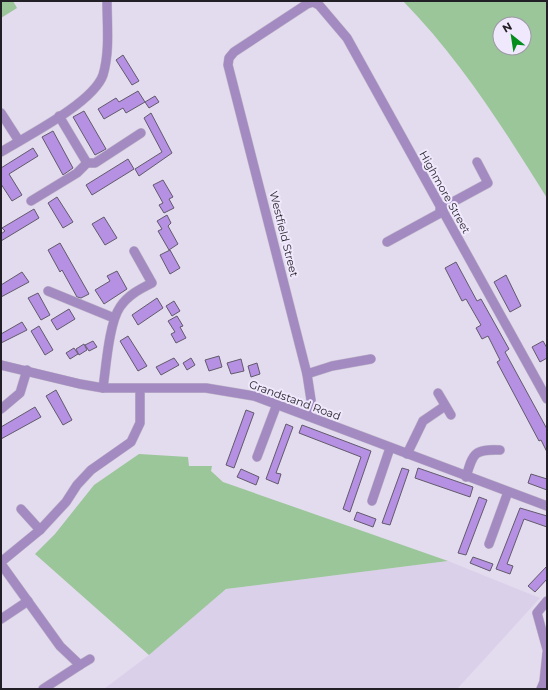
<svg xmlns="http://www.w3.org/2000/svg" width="548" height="690" font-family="Montserrat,sans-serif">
  <rect width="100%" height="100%" fill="#e3dbee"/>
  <!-- built -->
  <polygon fill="#dbd0ea" points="448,561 540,598 457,689 104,689 149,655 226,589"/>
  <!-- green -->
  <g fill="#9ac699" fill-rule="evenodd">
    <polygon points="1,1 13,1 17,8 1,18"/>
    <path d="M403,1H547V198C504,129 460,59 403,1ZM500,24H524V48H500Z"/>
    <polygon points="139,454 188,457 189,466 212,466 211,471 223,482 448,561 226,589 149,655 35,554 55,534 94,485"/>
  </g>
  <!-- building -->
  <g fill="#b690e3" stroke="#615a6b">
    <polygon points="123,55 139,81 132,85 116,60"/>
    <polygon points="138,91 145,102 126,113 123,108 104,119 98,109 116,98 119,102"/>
    <polygon points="155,96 159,102 149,108 145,102"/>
    <polygon points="84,111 106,149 95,155 73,117"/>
    <polygon points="151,113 172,153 139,176 135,169 162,152 144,118"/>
    <polygon points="53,131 73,168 63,175 42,137"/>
    <polygon points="33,148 38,156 9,174 22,195 12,201 1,184 1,168"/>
    <polygon points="128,159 134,169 92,195 86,185"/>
    <polygon points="163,180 173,197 169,199 174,208 164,213 159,205 163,203 153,185"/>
    <polygon points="57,197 73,222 63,228 48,203"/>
    <polygon points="34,209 39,218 1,241 1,234 5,231 2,228"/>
    <polygon points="167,215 171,223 168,226 178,244 169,250 158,231 162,229 157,221"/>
    <polygon points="104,217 117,238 105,245 92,224"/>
    <polygon points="60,243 89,294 81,298 77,297 62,270 60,272 48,250"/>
    <polygon points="170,250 180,268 170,274 160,255"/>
    <polygon points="456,262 477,301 481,299 509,349 505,352 547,429 547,452 541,440 539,441 497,362 500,360 488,336 482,339 476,328 481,325 466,299 462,301 445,268"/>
    <polygon points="117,271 127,289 104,304 95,290 110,281 107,276"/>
    <polygon points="22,272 29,282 1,297 1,285"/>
    <polygon points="506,275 521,306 510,312 494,282"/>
    <polygon points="38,293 50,315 41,320 28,298"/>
    <polygon points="157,298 163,308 138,325 132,315"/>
    <polygon points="174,301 180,311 172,316 166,306"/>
    <polygon points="69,309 75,319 57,330 51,320"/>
    <polygon points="177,316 183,326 180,327 186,338 176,343 171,334 175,332 168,321"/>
    <polygon points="22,322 27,330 1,343 1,334"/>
    <polygon points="39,326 53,350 45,355 31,331"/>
    <polygon points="128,336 147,366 138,371 120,341"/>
    <polygon points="93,341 97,347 89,351 85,345"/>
    <polygon points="543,341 547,348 547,358 540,362 532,347"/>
    <polygon points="84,344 87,350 79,355 76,349"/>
    <polygon points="74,348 78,354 70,359 66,353"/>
    <polygon points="219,356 222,367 209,371 205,360"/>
    <polygon points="174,358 179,365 161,375 156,367"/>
    <polygon points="191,358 195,365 187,370 183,363"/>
    <polygon points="241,359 244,371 231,374 227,363"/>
    <polygon points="257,363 260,374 251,377 248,366"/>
    <polygon points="56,390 72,420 63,425 46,396"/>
    <polygon points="35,407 41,417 1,439 1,427"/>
    <polygon points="246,410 254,413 234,468 226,465"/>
    <polygon points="286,424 293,427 276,473 281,474 278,484 266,479"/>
    <polygon points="302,425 371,451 350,512 343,509 361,457 299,433"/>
    <polygon points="402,468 409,470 390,525 382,523"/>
    <polygon points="418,468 473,487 470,497 415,478"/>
    <polygon points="241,469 259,477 256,485 237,477"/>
    <polygon points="531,474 547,479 547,490 528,483"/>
    <polygon points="479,497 487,500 466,555 458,553"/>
    <polygon points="520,508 547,516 547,527 524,519 507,564 513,566 510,574 496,569"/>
    <polygon points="357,512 376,519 373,527 354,520"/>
    <polygon points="473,557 493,564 490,571 470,563"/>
    <polygon points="547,566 547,579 535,592 528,586"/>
  </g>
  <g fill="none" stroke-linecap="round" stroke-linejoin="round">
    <!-- minor casing -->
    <g stroke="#c0b9ca" stroke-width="10">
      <g id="minor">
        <polyline points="1,113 19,141"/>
        <polyline points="59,116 87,163"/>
        <path d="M1,152C27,136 93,103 103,75C110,52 107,24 107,1"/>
        <polyline points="31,201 77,173 87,163 95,163 141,133"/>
        <polyline points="440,209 488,183 477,162"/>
        <polyline points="387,242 442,212"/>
        <polyline points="48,291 114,318"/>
        <polyline points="1,365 80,384 103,388 206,388 254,396 547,506"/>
        <polyline points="307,374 332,366 371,359"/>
        <path d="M103,388C106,367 109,323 120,307C128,295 140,289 152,283L134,251"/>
        <polyline points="438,393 451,415"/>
        <polyline points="1,409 20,393 27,370"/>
        <polyline points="308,416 311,400 307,374 228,65 229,58 234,52 307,4 313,2 319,5 347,38 547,399"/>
        <polyline points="407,454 423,421 445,406"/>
        <polyline points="257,457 277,404"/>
        <path d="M466,477C473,453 474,449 500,450"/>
        <polyline points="372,501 390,448"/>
        <polyline points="21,509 40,530"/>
        <polyline points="489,544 508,492"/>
        <polyline points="1,562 40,530 66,502 77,485 91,470 131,442 140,423 140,389"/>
        <polyline points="1,564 60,646 80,665 43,689"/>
        <polyline points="547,601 537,613 547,649"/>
        <polyline points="1,619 28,601"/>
        <polyline points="80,665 90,659"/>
        <polyline points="541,689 544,682 547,653"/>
      </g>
    </g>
    <!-- minor -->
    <use href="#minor" stroke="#a38bc1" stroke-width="9"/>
  </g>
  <g text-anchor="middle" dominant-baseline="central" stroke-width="4" stroke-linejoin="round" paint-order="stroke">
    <!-- street labels -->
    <g font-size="11" fill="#221f26" stroke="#f0e8fc">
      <text transform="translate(445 192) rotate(61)">Highmore Street</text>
      <text transform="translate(284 234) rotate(76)">Westfield Street</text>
      <text transform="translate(295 400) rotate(20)">Grandstand Road</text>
    </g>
  </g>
  <!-- border -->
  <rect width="548" height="690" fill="none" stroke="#221f26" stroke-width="4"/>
  <!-- north arrow -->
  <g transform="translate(512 36) rotate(330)"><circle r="19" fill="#f0e8fc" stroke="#9e98a6"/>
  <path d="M0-3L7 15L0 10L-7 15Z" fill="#038d1c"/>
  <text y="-6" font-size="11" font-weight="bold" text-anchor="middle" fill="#221f26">N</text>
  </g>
</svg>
